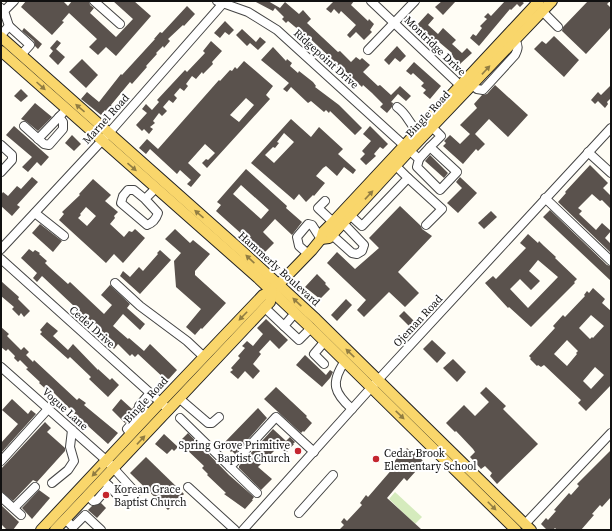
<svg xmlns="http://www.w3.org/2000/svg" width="612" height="531" font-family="'Source Serif 4',serif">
  <rect width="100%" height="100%" fill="#fffdf5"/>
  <!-- green -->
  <polygon fill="#d5ebbd" points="395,492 422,517 415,524 389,499"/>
  <!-- building -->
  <g fill="#5a524d" fill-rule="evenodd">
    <polygon points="26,1 63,1 68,6 72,1 89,1 90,5 94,8 90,13 116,37 133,19 113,1 134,1 151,16 116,56 106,47 98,55 89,47 97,39 69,13 62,21 64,22 52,35 21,7"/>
    <polygon points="254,1 268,1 280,8 285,2 299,14 303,10 311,19 307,23 338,52 340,51 351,62 356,57 360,60 362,58 370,65 363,72 378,86 380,85 391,95 400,86 411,96 406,101 398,94 391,102 393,103 392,107 387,113 380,107 383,104 372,93 363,85 362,87 341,67 339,70 335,66 337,64 301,30 300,31 288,21 286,23 282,19 284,17 275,8 273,11"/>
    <polygon points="334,1 354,1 351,5 368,21 369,19 374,24 370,30 372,32 364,40 356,32 350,38 347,35 356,25 341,11 339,14 334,9 331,13 326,9"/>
    <polygon points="442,1 456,1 443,15 435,7"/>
    <polygon points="505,1 521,1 524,3 520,7 517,4 511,10 510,9 479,46 470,38 473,34 476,36 482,28 480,26 487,19 484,17 488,13 491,16"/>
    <polygon points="588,1 610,1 607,4 611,8 611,27 586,54 562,31 563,27"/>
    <polygon points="187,6 195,14 184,26 183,25 168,39 170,41 164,48 163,46 156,53 157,54 146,66 147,67 132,84 130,82 111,105 112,107 107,112 105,110 101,115 81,99 87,92 99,102 121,74 122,75 155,39 154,39 160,32 162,33"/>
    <polygon points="428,13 434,18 428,25 438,34 443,28 456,40 452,44 462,53 467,48 472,53 460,64 451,55 452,53 439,42 437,44 417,25"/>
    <polygon points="225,21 234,30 229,35 225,32 220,38 214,33"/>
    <polygon points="24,28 42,44 38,49 35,46 34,41 22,31"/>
    <polygon points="242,29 256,42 260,37 266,42 258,50 250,43 247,46 236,35"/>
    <polygon points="554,36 579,60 564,77 534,49 542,41 546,44"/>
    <polygon points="57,40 61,43 56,49 65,57 58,65 49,56 53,51 50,48"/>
    <polygon points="211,41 222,51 212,62 213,64 203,74 202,72 196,79 192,76 186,84 188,86 184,91 180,88 174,95 177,98 173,103 169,100 163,107 167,111 162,116 159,113 153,121 155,123 150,127 153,129 149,134 144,129 142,131 136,125 147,113 142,109 146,104 152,110 159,102 157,100 185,70 187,72 205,53 203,51"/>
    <polygon points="397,46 406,56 400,62 395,58 389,65 384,60"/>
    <polygon points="273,47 286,61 287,59 292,63 290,66 298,73 299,71 313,82 316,86 315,87 339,105 362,128 355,135 330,111 329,113 326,110 324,112 311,101 308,103 291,87 287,92 283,89 289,83 261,60"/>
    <polygon points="82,59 98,75 86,88 69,72"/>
    <path d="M244,61L273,86L266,95L270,99L207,168L202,163L206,159L208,160L215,153L205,144L188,163L201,175L191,187L187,184L191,180L180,170L177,174L150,149L146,154L139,148L147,139L158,149L219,80L220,81L230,70L232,71L235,67L237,69ZM246,98L254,105L239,122L230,115Z"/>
    <polygon points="414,62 441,86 430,99 423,93 426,90 421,86 424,83 413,73 411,75 406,71"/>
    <polygon points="495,85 528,115 508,137 489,119 475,134 485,144 478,151 476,149 463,164 443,146 446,143 444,141 450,135 460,144 470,134 460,125 477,108 474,104 482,95 487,94"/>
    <polygon points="611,85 611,98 607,102 608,104 605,108 598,101 595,104 591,100 598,92 601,95"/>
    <polygon points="21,89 28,96 21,102 14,96"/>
    <polygon points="35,103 52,117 38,131 27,122 21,119"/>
    <path d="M291,119L311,137L319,127L343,149L338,154L356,170L353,174L344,167L337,176L326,166L323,168L316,176L325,183L314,196L313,195L306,202L299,194L294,200L251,163ZM284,133L294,142L274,163L265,155L273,147L275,148L279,143L277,142Z"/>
    <polygon points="14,126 49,157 41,166 37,162 28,172 22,167 32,157 6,135"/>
    <polygon points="370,126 388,144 383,149 380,147 374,154 376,156 366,165 360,159 365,154 362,151 371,141 363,134"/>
    <polygon points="72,135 81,144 74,151 65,143"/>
    <polygon points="430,155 448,173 444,178 425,161"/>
    <polygon points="590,165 608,183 603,188 611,196 611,209 602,200 600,201 592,194 578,208 582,211 579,214 596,230 602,223 611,231 605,238 611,244 611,253 558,202 566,193 565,192"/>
    <path d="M246,169L287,206L286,208L302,222L292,235L275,219L263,232L274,243L262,255L253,246L254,245L216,211L221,205L217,202ZM241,185L269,210L261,219L233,194Z"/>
    <polygon points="32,177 38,182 17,205 20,207 12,216 1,206 1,195 3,192 8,196 17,186 21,189"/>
    <polygon points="460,177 477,193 458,213 447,203 462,188 456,182"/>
    <path d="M93,179L111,195L105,201L118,212L114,216L115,218L110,224L124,237L129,231L132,232L135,229L145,238L123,263L114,254L106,263L59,220L64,214L62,212L80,195L79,194ZM86,207L96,216L87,226L78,218L81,215L80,214Z"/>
    <polygon points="400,206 421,226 422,229 432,236 398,272 419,293 405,307 389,292 364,317 357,310 366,300 327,263 337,252 355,269 379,248 369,238"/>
    <polygon points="550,210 607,265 611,266 611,281 543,217"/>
    <polygon points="491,211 497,217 484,229 478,223"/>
    <polygon points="40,224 62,241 53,252 32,233"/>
    <polygon points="175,229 190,243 193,240 210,254 195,271 195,275 226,303 202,329 201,328 195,335 186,327 201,309 176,287 174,261 181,253 165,239"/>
    <path d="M528,234L538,243L539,241L544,246L556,257L555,258L577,279L574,282L575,283L531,327L509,307L508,308L485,283L493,276L496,279L526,248L520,243ZM538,260L558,277L528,308L510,289L520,279L531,290L540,281L529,271Z"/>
    <polygon points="29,249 33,252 35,250 40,253 39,254 47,261 45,263 49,267 68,284 70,282 104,314 112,305 101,295 110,285 130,304 127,308 145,324 140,330 123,314 113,326 128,339 129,338 144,351 150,344 177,370 167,381 138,354 135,357 132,354 130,356 118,344 114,349 110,345 113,341 105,334 101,339 97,335 102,330 92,323 42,276 37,282 33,278 37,273 21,258"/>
    <polygon points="160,250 171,260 140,294 120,276 123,271 130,277 139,267 143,271 158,254 157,253"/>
    <polygon points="317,274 326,283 325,284 330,289 320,299 305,287"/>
    <polygon points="1,281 19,297 18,299 30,311 24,317 21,313 19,316 12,309 14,307 1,296"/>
    <path d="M593,288L605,299L602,303L611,311V385L586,411L578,403L581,400L544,365L541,367L538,365L537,366L530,359L531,358L529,356L555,328L553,326L563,315L565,317L585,296L584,295L587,291L589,293ZM591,315L604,326L593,338L592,337L590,339L579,328ZM567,340L578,351L576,353L577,354L567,366L554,354ZM595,367L604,375L591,389L583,381Z"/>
    <polygon points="346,299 352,305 337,321 331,315"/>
    <polygon points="404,311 414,321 409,326 399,316"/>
    <polygon points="266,319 288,340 279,349 270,340 259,352 261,354 253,364 260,371 253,379 245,371 238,379 230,372 233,370 231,368 240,358 238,356 245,348 242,346 247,341 253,346 263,334 257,328"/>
    <polygon points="47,322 58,331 53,336 68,350 73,344 98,370 98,369 110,380 112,378 119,385 108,397 89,379 91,377 70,357 68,359 40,334 42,332 40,330"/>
    <polygon points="1,327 9,334 7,336 21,350 24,347 29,352 26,355 33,362 34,360 77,400 79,398 86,403 84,405 118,433 108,444 78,417 51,390 49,392 39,383 40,382 26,369 28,368 20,360 18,362 14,358 15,356 8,349 6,351 1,347"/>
    <polygon points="432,340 446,353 437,363 423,349"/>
    <polygon points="305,355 326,375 330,370 333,372 330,378 322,387 296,365"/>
    <polygon points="453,359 466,372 457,382 443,368"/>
    <polygon points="276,387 307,416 306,417 312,423 304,432 303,431 301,433 264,399"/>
    <polygon points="486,387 506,406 503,409 538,444 497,484 490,476 492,473 485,466 481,469 470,457 475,452 473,449 456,431 455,432 446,423 464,405 475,416 489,402 480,393"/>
    <polygon points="12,399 28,414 31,410 36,414 1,453 1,443 18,424 2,410"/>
    <polygon points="121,399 132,409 134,406 136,411 125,423 112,410"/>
    <polygon points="258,408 267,418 235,454 232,451 231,452 223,444"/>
    <polygon points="45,422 51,428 47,432 65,448 65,451 37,482 33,480 13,501 1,491 1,469"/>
    <polygon points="273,429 286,441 290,437 295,442 293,444 294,444 286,453 279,446 258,467 272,479 261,490 239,468 239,466"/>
    <polygon points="188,433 229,475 254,497 252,500 253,500 245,509 224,494 226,493 207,475 208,474 202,468 204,466 184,447 178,443"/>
    <polygon points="164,434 178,447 174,451 172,449 167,454 155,444"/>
    <polygon points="407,448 413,453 414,451 424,462 407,481 404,478 387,498 422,530 339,530 344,525 341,522 344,518 347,521 362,505 360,503 366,495 368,497 394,467 392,465 397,458 395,456 399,451 402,454"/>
    <polygon points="611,450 611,497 602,507 600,505 592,514 594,515 581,530 557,530 555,528 553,530 547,530 541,524 546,518 548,520 556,511 554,510 569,493 571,495 579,486 577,484"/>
    <polygon points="146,457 184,494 168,510 130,473"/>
    <polygon points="39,490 50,498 32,519 22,508"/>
    <polygon points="101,503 106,508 97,518 88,510 92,506"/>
    <polygon points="1,505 19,522 13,530 7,530 1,524"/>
  </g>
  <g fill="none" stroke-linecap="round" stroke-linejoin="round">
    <!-- minor casing -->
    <g stroke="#444" stroke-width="10">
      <g id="minor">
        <polyline points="94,1 120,24"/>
        <polyline points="217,1 248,12 277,30 419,159 417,167 440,190 457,172 430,147 441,136 432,127"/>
        <polyline points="371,1 464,89"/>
        <polyline points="1,8 4,11 9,26"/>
        <polyline points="4,11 14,1"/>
        <polyline points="542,11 558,27"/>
        <polyline points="1,35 9,26 30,45 21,55"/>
        <polyline points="368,50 415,1"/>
        <path d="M472,85L477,89L483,90L515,55C518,49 519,46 515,40"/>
        <path d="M397,107C408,115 408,122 417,131"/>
        <polyline points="24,126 44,144 49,145 63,129 63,122 59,117"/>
        <polyline points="38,139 62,114"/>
        <polyline points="1,145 12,155 12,160 1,172"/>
        <polyline points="588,152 611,173"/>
        <polyline points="419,159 430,147"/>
        <polyline points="408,178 442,209 426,225"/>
        <polyline points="545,198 611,261"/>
        <path d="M145,199L158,213C156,219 153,223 147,225L121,203L123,196L128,190H134L145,199L156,188"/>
        <polyline points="325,201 318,208 333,222"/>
        <polyline points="35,213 64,236"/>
        <polyline points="350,215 362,226 408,178 396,166"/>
        <polyline points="332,235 352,253 357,254 362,251 364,245 343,223"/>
        <polyline points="1,249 109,133 225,1"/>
        <polyline points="308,254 299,246 297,237 308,224 312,225 321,239"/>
        <polyline points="1,259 169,410"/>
        <polyline points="115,283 140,306 187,341 204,357"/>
        <polyline points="265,308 284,326"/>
        <polyline points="295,313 284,326 299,340 311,328"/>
        <path d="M345,361C330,383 334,393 352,409"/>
        <polyline points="324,364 314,354 325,341"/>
        <polyline points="1,367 107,461 136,493 129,500 122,500 109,486"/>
        <polyline points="180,399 208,423 212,423 219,417"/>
        <polyline points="147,413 139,406 150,393"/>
        <polyline points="180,418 230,467"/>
        <polyline points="131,434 127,429 144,410"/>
        <polyline points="1,461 48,409"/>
        <polyline points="52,483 68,470 74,461 70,447 72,430"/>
        <polyline points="188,487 235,530"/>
        <polyline points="257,493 230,467 276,417 314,452"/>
        <polyline points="88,496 93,501 97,500 109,486 106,483"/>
        <polyline points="1,497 21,515"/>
        <polyline points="14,508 35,487"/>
        <polyline points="299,513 333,475"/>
        <polyline points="65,519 73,527 85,515 101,530"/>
        <polyline points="525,524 611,433"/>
        <polyline points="243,530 378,380 611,128"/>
      </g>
    </g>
    <!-- major casing -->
    <g stroke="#222" stroke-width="12">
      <g id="major">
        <polyline points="1,37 243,252 316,319 531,530"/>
        <polyline points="1,51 258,278 315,332 516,530"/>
        <polyline points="321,239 329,238 410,150 552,1"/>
        <polyline points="41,530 160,403 263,295 272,291 283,280 312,250 321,239 323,232 333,222 539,1"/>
        <polyline points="55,530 270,302 272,291"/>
      </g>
    </g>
    <!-- minor -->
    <use href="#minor" stroke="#fff" stroke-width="8"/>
    <!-- major -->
    <use href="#major" stroke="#f9d66b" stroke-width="10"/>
  </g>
  <!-- one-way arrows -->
  <defs><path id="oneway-solid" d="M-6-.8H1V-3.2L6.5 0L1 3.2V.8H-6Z"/></defs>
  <g fill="#917d42">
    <use href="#oneway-solid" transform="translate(486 70) rotate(-47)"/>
    <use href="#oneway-solid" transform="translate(41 86) rotate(42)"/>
    <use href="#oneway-solid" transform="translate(80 108) rotate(-139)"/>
    <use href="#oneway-solid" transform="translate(132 167) rotate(41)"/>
    <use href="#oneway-solid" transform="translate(369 195) rotate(-47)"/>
    <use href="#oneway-solid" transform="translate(199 214) rotate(-139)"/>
    <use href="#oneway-solid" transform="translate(250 259) rotate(-137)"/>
    <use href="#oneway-solid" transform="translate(297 302) rotate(-137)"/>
    <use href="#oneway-solid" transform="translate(243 316) rotate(134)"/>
    <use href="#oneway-solid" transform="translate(350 353) rotate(-136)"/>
    <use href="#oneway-solid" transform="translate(400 415) rotate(44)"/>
    <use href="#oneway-solid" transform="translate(141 440) rotate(-47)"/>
    <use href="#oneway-solid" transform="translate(96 472) rotate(133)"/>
    <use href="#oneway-solid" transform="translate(492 506) rotate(45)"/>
  </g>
  <!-- markers -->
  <g fill="#c4262e" stroke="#fff" stroke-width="1.5">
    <circle cx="298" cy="451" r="4"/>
    <circle cx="376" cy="459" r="4"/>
    <circle cx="106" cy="495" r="4"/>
  </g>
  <g text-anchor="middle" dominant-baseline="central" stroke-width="4" stroke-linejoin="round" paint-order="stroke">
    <!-- street labels -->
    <g font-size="11" fill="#111" stroke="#fff">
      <text transform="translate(435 46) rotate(44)">Montridge Drive</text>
      <text transform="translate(326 59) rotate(42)">Ridgepoint Drive</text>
      <text transform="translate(428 114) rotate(-47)">Bingle Road</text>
      <text transform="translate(106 119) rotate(-48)">Marnel Road</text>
      <text transform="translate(279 269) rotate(42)">Hammerly Boulevard</text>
      <text transform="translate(418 321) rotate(-47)">Ojeman Road</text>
      <text transform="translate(92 327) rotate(42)">Cedel Drive</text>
      <text transform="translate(146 400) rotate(-47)">Bingle Road</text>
      <text transform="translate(65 409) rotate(42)">Vogue Lane</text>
    </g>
    <!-- poi labels -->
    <g font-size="11" fill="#111" stroke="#fff" text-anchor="start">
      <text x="290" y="445" text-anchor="end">Spring Grove Primitive<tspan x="290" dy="13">Baptist Church</tspan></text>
      <text x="384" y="453">Cedar Brook<tspan x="384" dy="13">Elementary School</tspan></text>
      <text x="114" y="489">Korean Grace<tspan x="114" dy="13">Baptist Church</tspan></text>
    </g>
  </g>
  <!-- border -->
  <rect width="612" height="531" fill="none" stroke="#111111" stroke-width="4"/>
</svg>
